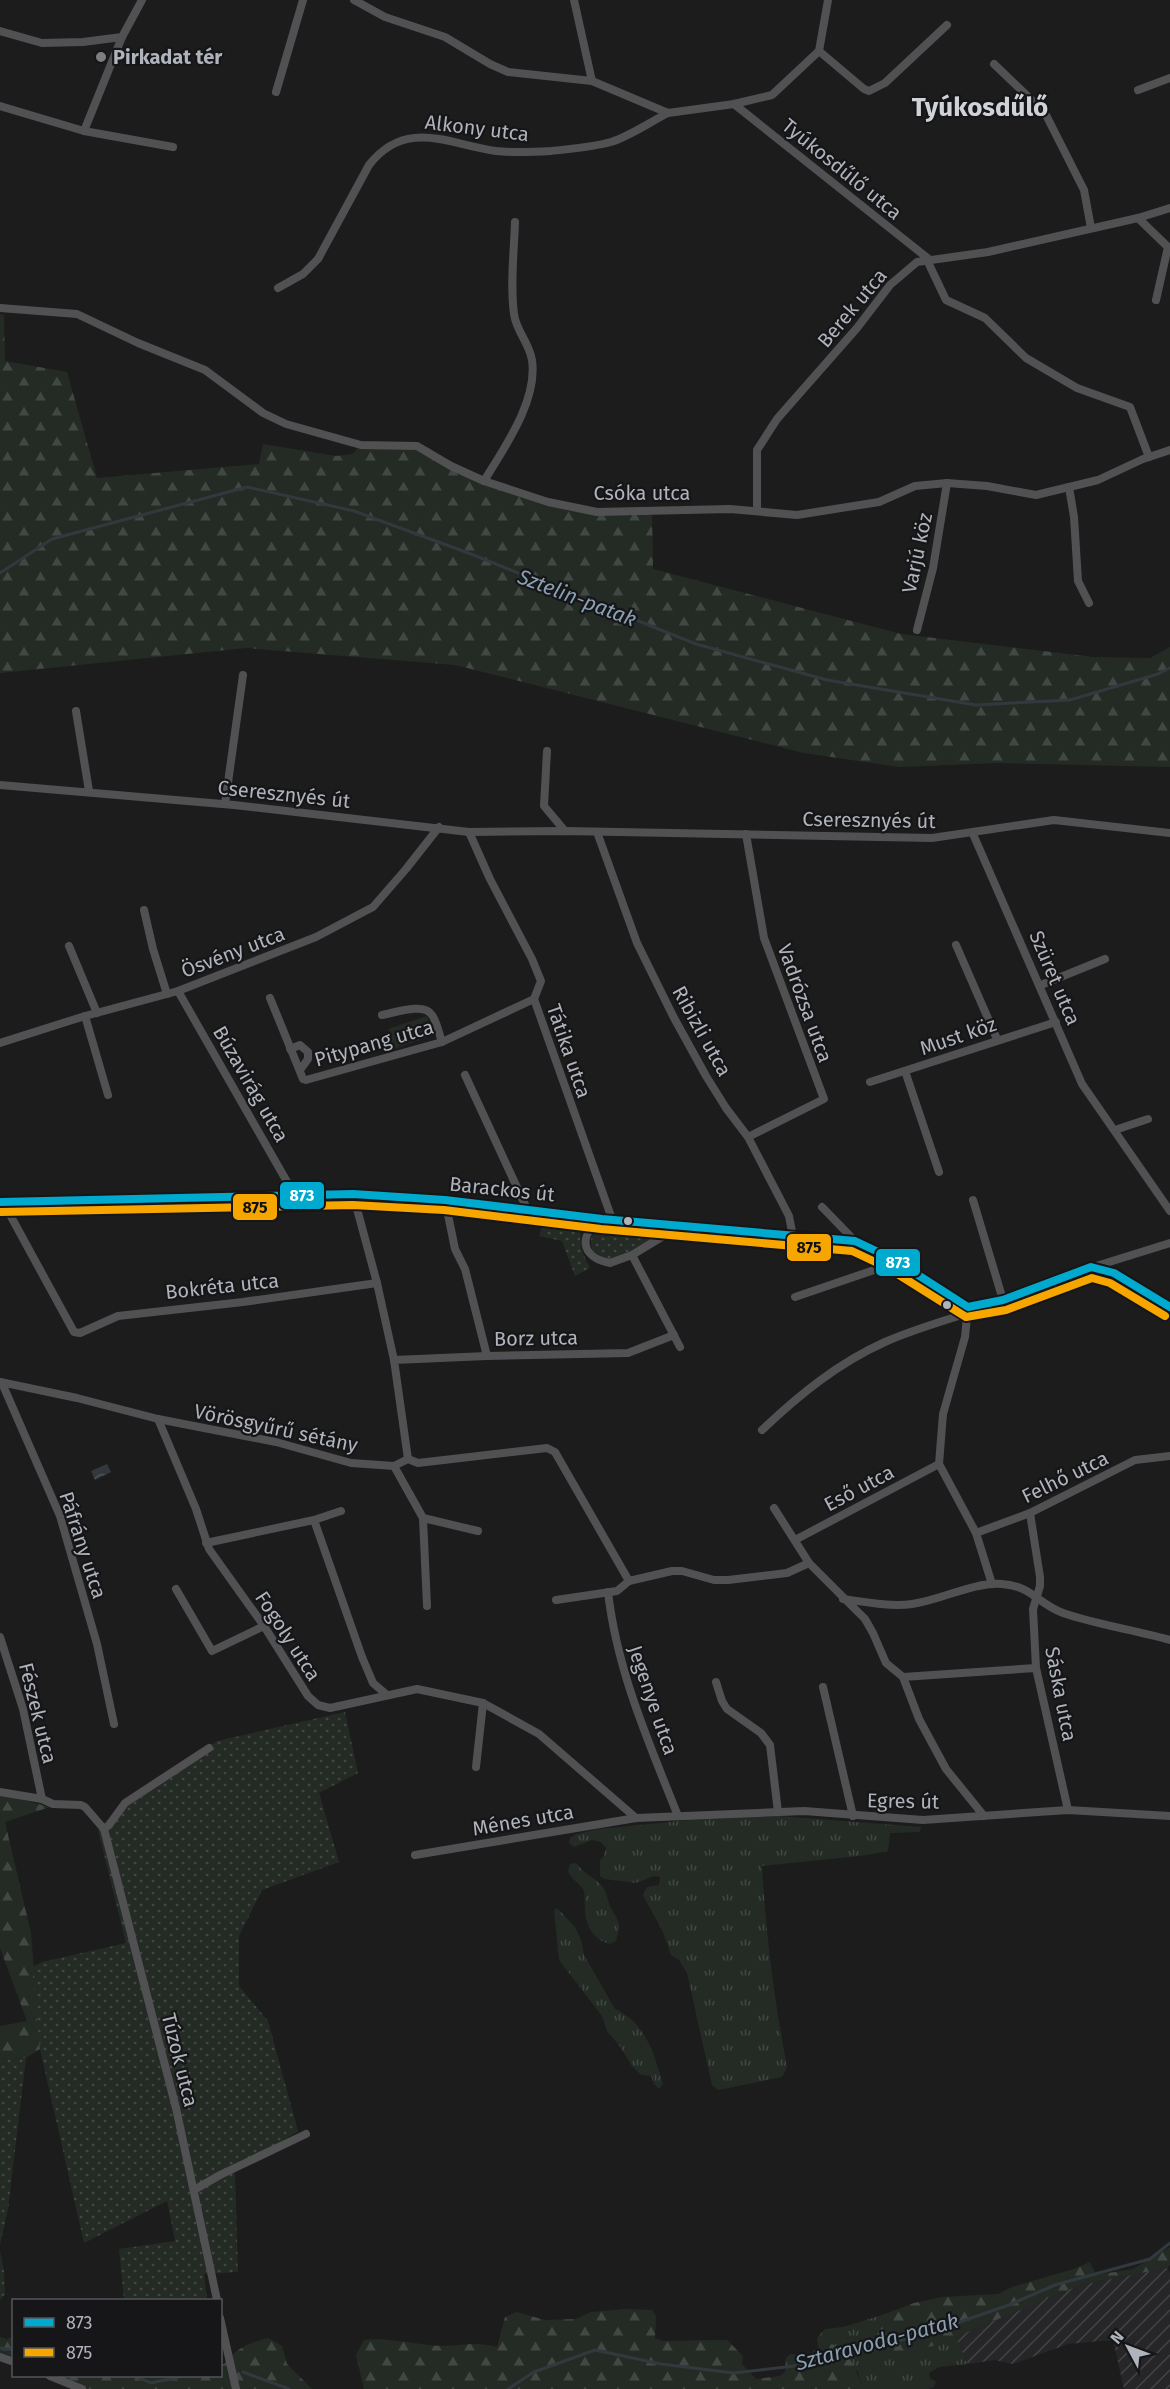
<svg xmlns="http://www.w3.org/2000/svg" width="1170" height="2389" font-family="'Fira Sans',sans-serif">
  <defs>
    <pattern id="industrial-furrows" width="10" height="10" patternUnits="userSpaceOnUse" patternTransform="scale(1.5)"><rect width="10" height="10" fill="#262628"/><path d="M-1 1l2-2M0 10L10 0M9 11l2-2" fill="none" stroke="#434345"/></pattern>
    <pattern id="grass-tufts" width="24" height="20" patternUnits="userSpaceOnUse" patternTransform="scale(1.5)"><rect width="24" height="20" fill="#242b25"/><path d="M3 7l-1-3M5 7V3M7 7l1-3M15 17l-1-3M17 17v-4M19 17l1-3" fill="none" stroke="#414743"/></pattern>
    <pattern id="forest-firs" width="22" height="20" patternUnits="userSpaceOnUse" patternTransform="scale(1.5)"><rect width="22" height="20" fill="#242b25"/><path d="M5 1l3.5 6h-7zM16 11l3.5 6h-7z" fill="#414743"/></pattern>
    <pattern id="park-dots" width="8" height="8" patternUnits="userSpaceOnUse" patternTransform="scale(1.5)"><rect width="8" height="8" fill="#242b25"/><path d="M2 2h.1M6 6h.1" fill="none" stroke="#414743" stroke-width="1.8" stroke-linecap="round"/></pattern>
    <pattern id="water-waves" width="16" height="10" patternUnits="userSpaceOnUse" patternTransform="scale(1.5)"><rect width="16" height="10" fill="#31393f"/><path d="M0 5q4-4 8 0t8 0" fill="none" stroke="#4c5359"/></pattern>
  </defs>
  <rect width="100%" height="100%" fill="#1c1c1c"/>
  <!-- industrial -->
  <polygon fill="url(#industrial-furrows)" points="1167,2268 1170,2273 1170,2389 1124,2389 1113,2340 1068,2344 1013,2364 995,2360 968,2364 955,2337 1080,2285"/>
  <!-- grass -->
  <g fill="url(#grass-tufts)">
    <path d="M778,1816L921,1827L920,1832L890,1833L888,1851L860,1856L762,1866C766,1934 774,2000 787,2067L782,2077L718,2090L712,2085L687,1973L679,1960L671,1955L663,1932L643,1895L647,1887L659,1885L660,1877L654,1876L636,1883L604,1879L600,1876V1860L604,1856L606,1848L601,1842L592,1840L574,1847L569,1843L570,1838L576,1834L599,1829L690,1820Z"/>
    <path d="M576,1863C582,1872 593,1877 600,1884C608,1892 607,1901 612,1910C620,1924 621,1924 616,1941L610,1944C593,1940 585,1925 585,1908C584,1902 586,1895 583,1889C578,1882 571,1879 568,1871L570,1864Z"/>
    <path d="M557,1908L575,1927L581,1940L584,1955L615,2009C646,2023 654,2054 663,2084L659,2089L654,2084L651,2076L641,2075L632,2066L619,2045L607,2031L602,2016L559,1960L554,1910Z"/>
    <polygon points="882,2315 873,2327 887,2358 936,2345 955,2337 968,2364 939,2367 929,2373 930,2378 936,2382 934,2387 928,2389 863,2389 858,2372 832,2344 818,2348 817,2338 825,2329 843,2327"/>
  </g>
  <!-- forest -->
  <g fill="url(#forest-firs)">
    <polygon points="0,314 4,315 5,361 67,372 97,478 259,464 263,444 336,456 352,454 361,445 404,444 484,481 597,512 652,510 653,569 901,634 1093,657 1150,658 1170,647 1170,767 997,763 899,767 804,753 455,665 246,648 0,673"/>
    <polygon points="0,1794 50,1807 5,1822 31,1933 40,2049 26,2058 0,2060 0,2026 27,2021 0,1948"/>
    <polygon points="1170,2247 1170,2265 1167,2268 1080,2285 936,2345 888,2358 876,2351 873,2327 882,2315 914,2303 942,2297 998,2294 1012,2287 1074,2269 1090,2262 1096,2275 1133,2269"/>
    <path d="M626,2309L652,2310L656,2316L655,2338L663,2341L727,2340L743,2356L742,2364L756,2379L780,2376L785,2372L786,2358L790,2354L806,2356L818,2348L832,2344C850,2353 857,2370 863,2389H364L356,2355L364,2340C389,2337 416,2345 442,2346C464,2346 475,2341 497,2347L505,2317L516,2312L545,2320L576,2319L591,2312Z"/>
    <polygon points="0,2337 7,2339 13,2337 13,2358 0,2354"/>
    <path d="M268,2338L282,2346L287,2364L312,2389H82L58,2376H220L221,2364H224C239,2347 246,2344 268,2338Z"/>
  </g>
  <!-- park -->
  <g fill="url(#park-dots)">
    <path d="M545,1215L583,1220C578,1243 580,1248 590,1268L575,1276L562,1241L539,1236Z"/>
    <path d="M607,1226L664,1232L625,1254L609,1260L593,1252C588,1238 592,1229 607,1226Z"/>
    <polygon points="345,1712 358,1773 319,1793 339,1862 262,1890 239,1936 239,1986 268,2021 298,2131 235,2172 238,2272 204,2274 207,2300 124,2300 119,2249 175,2241 167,2201 84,2243 40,2049 32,1967 42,1962 126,1943 98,1830 126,1802 217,1741"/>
    <polygon points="26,2058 8,2209 0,2245 0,2060"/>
    <polygon points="0,2251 4,2271 5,2294 0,2300"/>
  </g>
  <!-- pitch -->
  <polygon fill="#242b25" points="427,1016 433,1035 394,1049 388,1029"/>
  <!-- water -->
  <polygon fill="url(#water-waves)" points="107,1464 111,1472 95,1480 91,1471"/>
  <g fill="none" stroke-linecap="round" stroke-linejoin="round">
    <!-- stream -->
    <g stroke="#31393f" stroke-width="3">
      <polyline points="0,573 52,539 247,487 354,511 471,554 696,644 827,680 976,705 1070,700 1158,674 1170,668"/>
      <polyline points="0,2348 14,2350"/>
      <polyline points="243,2372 289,2389"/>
      <polyline points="135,2376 151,2383 183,2376"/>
      <polyline points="508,2389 534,2372 595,2350 661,2364 734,2373 812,2364 925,2334 1009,2305 1055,2285 1150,2259 1170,2243"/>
    </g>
    <!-- minor -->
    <g stroke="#515154" stroke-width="8">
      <polyline points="354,0 385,17 445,37 490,64 508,72 592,81 668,113 734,104 772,95 819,51 828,0"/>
      <polyline points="574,0 592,81"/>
      <polyline points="0,31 42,43 83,42 122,37 142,0"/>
      <polyline points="819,51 864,89 869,91 885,83 947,25"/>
      <polyline points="994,64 1045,113 1084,190 1091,228"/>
      <polyline points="1138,90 1170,78"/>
      <polyline points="276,92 303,0"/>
      <polyline points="734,104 930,260"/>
      <polyline points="0,106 84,131 173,147"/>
      <polyline points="84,131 122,37"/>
      <polyline points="1138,218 1168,247 1156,300"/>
      <polyline points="927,260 946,300 985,318 1026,358 1077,388 1130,407 1149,457"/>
      <path d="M278,288L303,274L318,259L369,165C406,118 448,144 496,151C514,153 533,152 551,151C570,149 593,147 611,142C630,136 650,122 668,113"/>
      <polyline points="0,308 77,314 138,343 205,370 263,413 286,424 361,445 417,446 451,466 484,481 548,502 597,512 730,509 797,515 879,502 915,486 947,483 987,486 1036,495 1098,480 1143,459 1170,450"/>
      <path d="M484,481C504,448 538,401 532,360C529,342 516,331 514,314C510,284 514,252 515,222"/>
      <polyline points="1069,487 1074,517 1078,581 1089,603"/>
      <polyline points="757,510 757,450 777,419 857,328 890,285 917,262 988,252 1138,218 1170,208"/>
      <polyline points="917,630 933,568 947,483"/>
      <polyline points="76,711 89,791"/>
      <polyline points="547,751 544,806 565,831"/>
      <polyline points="0,785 234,805 469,832 565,831 932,838 1054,820 1170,833"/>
      <polyline points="225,804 243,675"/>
      <polyline points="469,832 490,879 532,959 541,981 534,999 612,1219"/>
      <polyline points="597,832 637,943 673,1016 706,1076 726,1108 748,1137 789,1216 793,1237"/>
      <polyline points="746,834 764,938 824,1099 748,1137"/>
      <polyline points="973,834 1082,1084 1170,1211"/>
      <polyline points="144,910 153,949 167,994"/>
      <polyline points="956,945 997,1039"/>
      <polyline points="69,946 97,1013"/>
      <polyline points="1041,985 1105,959"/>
      <polyline points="178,991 294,1194"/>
      <polyline points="270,998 303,1079 306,1080 442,1042 534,999"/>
      <path d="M382,1015C394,1013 424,1002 432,1015C437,1022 439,1034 442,1042"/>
      <polyline points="85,1016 108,1095"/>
      <polyline points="0,1043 85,1016 178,991 316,937 373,907 406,869 439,827"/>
      <polyline points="290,1049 300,1045 308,1052 308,1059 300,1070"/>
      <polyline points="905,1071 939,1172"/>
      <polyline points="465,1075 527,1209"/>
      <polyline points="870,1082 1056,1022"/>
      <polyline points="1115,1130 1148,1119"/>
      <polyline points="353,1194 377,1283 394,1360"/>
      <polyline points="445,1200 455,1249 465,1269 487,1356"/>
      <polyline points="973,1200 1003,1300"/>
      <polyline points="3,1202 74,1332 80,1333 118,1316 243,1302 377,1283"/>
      <polyline points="822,1207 855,1241"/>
      <path d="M602,1219C578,1235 580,1257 610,1263L632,1255L680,1226"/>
      <polyline points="632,1255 680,1347"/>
      <polyline points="1093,1267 1170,1243"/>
      <polyline points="795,1297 883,1267 893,1259"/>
      <polyline points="968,1307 965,1337 943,1414 939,1464 976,1533 992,1584"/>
      <polyline points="0,1382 77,1398 158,1419 276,1442 351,1463 394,1466 408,1459 418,1463 547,1448 555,1452 629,1581"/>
      <polyline points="0,1384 2,1383 60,1516 97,1644 114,1724"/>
      <polyline points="158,1419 196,1509 209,1549 264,1626 308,1696 318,1705 330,1708 417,1689 483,1703 539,1734 636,1818"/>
      <path d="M762,1430C799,1395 838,1363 885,1342C912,1330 940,1322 968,1313"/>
      <polyline points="408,1459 394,1360 487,1356 628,1353 674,1335"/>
      <polyline points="394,1466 423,1518 478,1531"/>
      <polyline points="774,1508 809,1563 865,1619 873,1633 886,1663 903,1677 919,1719 946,1769 984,1816"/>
      <polyline points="1030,1513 1040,1577 1040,1586 1033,1609 1036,1668 1068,1810"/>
      <polyline points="423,1518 427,1606"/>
      <polyline points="314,1520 362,1657 373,1683 387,1695"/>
      <polyline points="976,1533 1030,1513 1135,1460 1170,1456"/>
      <polyline points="795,1540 939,1464"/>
      <polyline points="206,1543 314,1520 341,1511"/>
      <polyline points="176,1589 212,1651 264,1626"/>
      <path d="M608,1592C617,1671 649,1743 678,1816"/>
      <path d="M843,1599C865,1602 890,1607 912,1604C942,1600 972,1582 1002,1584C1032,1586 1038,1604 1063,1613C1098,1625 1135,1630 1170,1640"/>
      <polyline points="556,1600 617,1591 629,1581 672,1571 682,1571 714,1580 728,1580 787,1573 809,1563"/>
      <polyline points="0,1637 23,1709 42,1799"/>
      <polyline points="903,1677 1036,1668"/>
      <polyline points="716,1682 722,1701 727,1709 761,1733 770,1745 778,1812"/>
      <polyline points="823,1687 853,1816"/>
      <polyline points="476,1767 483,1703"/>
      <polyline points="0,1792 42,1799 53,1804 81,1805 85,1807 104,1829 176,2108 217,2300"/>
      <polyline points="104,1829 109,1825 125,1803 209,1748"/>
      <polyline points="415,1855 636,1818 804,1811 923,1820 1068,1810 1170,1816"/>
      <polyline points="194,2190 220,2175 306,2134"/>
      <polyline points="220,2318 236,2389"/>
      <polyline points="0,2357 14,2362"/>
      <polyline points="50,2376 82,2389"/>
    </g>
    <!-- tertiary -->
    <polyline stroke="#515154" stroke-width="10" points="0,1202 353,1194 445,1200 602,1219 855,1241 893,1259 968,1307 1003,1300 1091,1267 1114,1273 1170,1307"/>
    <!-- bus-1 casing -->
    <g stroke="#161618" stroke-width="12">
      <polyline id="bus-1" points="0,1202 353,1194 445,1200 602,1219 855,1241 893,1259 968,1307 1003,1300 1091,1267 1114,1273 1170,1307"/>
    </g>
    <!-- bus-2 casing -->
    <g stroke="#161618" stroke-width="12">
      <polyline id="bus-2" points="0,1212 353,1205 444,1210 601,1229 852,1251 888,1268 966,1317 1006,1310 1092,1278 1110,1283 1165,1316"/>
    </g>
    <!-- bus-1 -->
    <use href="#bus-1" stroke="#00a9ce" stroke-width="8"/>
    <!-- bus-2 -->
    <use href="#bus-2" stroke="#f7a600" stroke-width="8"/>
  </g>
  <!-- markers -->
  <circle fill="#7c7e83" stroke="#161618" stroke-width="2" cx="101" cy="57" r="6"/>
  <g fill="#afb3bb" stroke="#161618" stroke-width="2">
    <circle cx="628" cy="1221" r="5"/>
    <circle cx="947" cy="1305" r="5"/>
  </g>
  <g text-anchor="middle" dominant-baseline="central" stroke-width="4.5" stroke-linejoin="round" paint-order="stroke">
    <!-- poi labels -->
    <g font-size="20" font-weight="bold" fill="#afb3bb" stroke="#161618" text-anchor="start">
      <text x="113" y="57">Pirkadat tér</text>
    </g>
    <!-- street labels -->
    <g font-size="20" fill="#afb3bb" stroke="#161618">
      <text transform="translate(477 128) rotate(7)">Alkony utca</text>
      <text transform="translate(842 169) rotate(39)">Tyúkosdűlő utca</text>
      <text transform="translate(852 308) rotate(-50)">Berek utca</text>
      <text x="642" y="493">Csóka utca</text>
      <text transform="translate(917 553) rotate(-78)">Varjú köz</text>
      <text transform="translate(284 794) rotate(6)">Cseresznyés út</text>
      <text transform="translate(869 820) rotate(1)">Cseresznyés út</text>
      <text transform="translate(233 952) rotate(-21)">Ösvény utca</text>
      <text transform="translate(1055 978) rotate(67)">Szüret utca</text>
      <text transform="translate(805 1003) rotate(70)">Vadrózsa utca</text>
      <text transform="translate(702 1031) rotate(61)">Ribizli utca</text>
      <text transform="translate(958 1036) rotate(-19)">Must köz</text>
      <text transform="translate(374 1043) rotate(-16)">Pitypang utca</text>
      <text transform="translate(569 1051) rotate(71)">Tátika utca</text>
      <text transform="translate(251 1084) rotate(60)">Búzavirág utca</text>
      <text transform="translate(502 1189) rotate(6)">Barackos út</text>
      <text transform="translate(222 1286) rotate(-6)">Bokréta utca</text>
      <text transform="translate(536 1338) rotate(-1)">Borz utca</text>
      <text transform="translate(276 1428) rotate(12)">Vörösgyűrű sétány</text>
      <text transform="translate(1065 1477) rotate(-26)">Felhő utca</text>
      <text transform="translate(859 1488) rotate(-28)">Eső utca</text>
      <text transform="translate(83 1545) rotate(72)">Páfrány utca</text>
      <text transform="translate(288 1636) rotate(57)">Fogoly utca</text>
      <text transform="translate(1061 1694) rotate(79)">Sáska utca</text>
      <text transform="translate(653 1700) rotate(71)">Jegenye utca</text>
      <text transform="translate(38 1713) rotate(76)">Fészek utca</text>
      <text transform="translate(903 1801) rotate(1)">Egres út</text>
      <text transform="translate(523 1820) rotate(-10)">Ménes utca</text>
      <text transform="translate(180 2060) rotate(76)">Túzok utca</text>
    </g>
    <!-- water labels -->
    <g font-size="21" font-style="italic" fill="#89a0b2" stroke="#161618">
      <text transform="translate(577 598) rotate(21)">Sztelin-patak</text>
      <text transform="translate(877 2342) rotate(-15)">Sztaravoda-patak</text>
    </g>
    <!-- district labels -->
    <g font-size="26" font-weight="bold" fill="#cfd2d7" stroke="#161618">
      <text x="980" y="107">Tyúkosdűlő</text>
    </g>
  </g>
  <g stroke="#161618" stroke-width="2">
    <rect x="279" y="1181" width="46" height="29" rx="6" fill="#00a9ce"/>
    <rect x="232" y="1193" width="46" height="28" rx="6" fill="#f7a600"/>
    <rect x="786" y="1233" width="46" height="29" rx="6" fill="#f7a600"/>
    <rect x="875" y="1248" width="46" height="29" rx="6" fill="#00a9ce"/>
  </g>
  <g font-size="16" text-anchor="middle" font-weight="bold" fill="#fff">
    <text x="302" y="1201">873</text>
    <text x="898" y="1268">873</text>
  </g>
  <g font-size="16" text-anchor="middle" font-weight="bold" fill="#111">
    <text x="255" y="1213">875</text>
    <text x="809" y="1253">875</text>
  </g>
  <!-- legend -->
  <rect x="12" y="2299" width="210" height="78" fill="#161618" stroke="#535559" stroke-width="1.5"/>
  <rect x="24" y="2318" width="30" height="9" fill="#00a9ce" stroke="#535559" stroke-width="1.5"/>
  <text x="66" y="2329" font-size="18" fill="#afb3bb">873</text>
  <rect x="24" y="2348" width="30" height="9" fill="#f7a600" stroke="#535559" stroke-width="1.5"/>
  <text x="66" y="2359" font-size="18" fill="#afb3bb">875</text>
  <!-- north arrow -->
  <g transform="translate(1128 2347) rotate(311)" stroke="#161618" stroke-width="4.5" paint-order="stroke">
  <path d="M0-4.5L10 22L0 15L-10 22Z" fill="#afb3bb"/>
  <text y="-9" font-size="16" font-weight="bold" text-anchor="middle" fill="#afb3bb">N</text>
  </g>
</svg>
